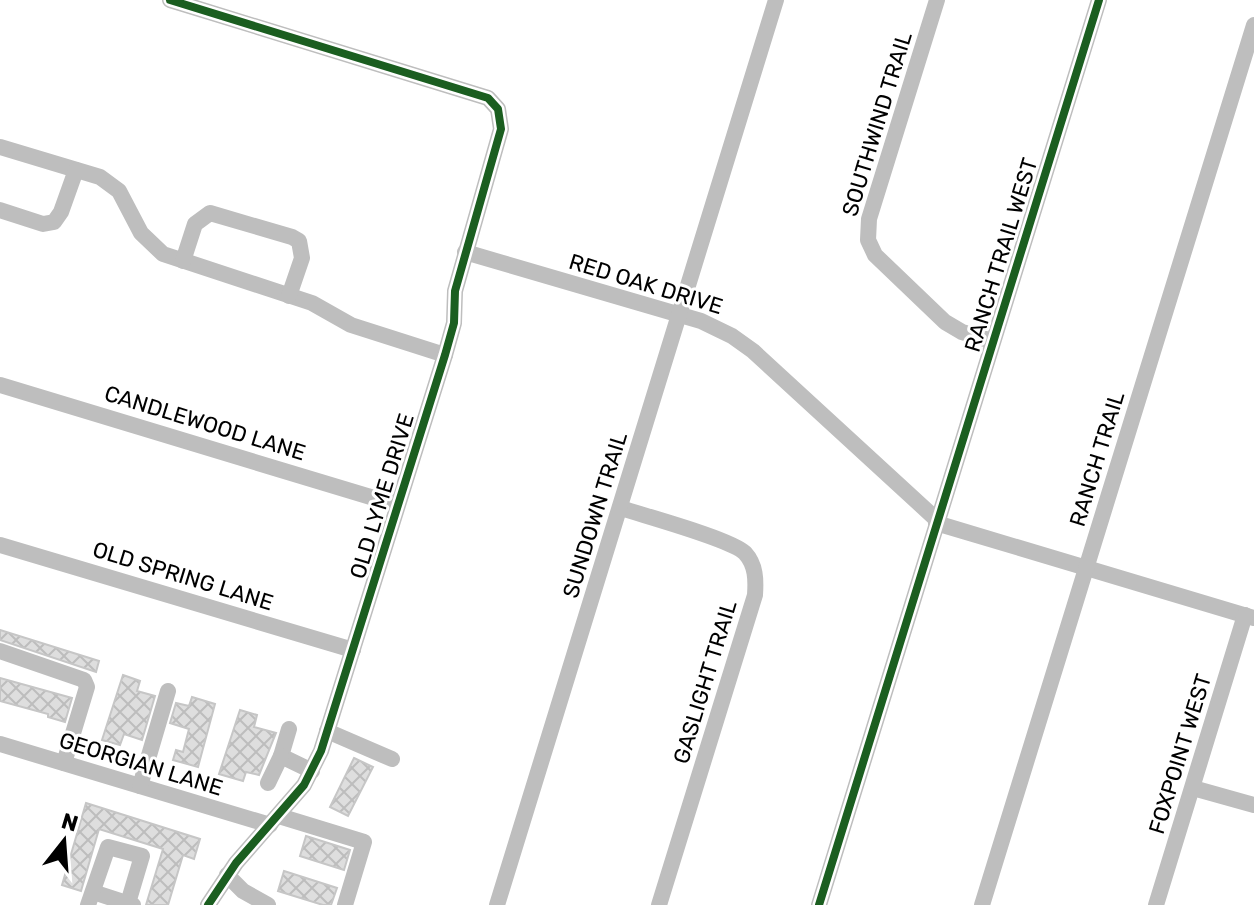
<svg xmlns="http://www.w3.org/2000/svg" width="1254" height="905" font-family="Rubik,sans-serif">
  <defs>
    <pattern id="building-cross-hatch" width="8" height="8" patternUnits="userSpaceOnUse" patternTransform="scale(2)"><rect width="8" height="8" fill="#dedede"/><path d="M0 0l8 8M0 8l8-8" fill="none" stroke="#bdbdbd"/></pattern>
  </defs>
  <rect width="100%" height="100%" fill="#fff"/>
  <!-- building -->
  <g fill="url(#building-cross-hatch)" stroke="#c6c6c6" stroke-width="2">
    <polygon points="0,630 99,661 96,672 0,640"/>
    <polygon points="123,675 140,681 137,691 155,696 142,740 124,734 120,745 102,740"/>
    <polygon points="0,678 72,698 65,722 48,717 48,714 0,701"/>
    <polygon points="192,697 215,704 198,767 173,760 176,750 183,752 189,729 170,723 176,703 189,706"/>
    <polygon points="240,710 257,715 254,727 276,733 259,775 246,772 243,781 219,774"/>
    <polygon points="354,758 373,767 348,816 330,807"/>
    <polygon points="86,803 200,839 194,859 183,855 168,905 146,905 163,849 99,829 81,891 62,885"/>
    <polygon points="306,836 350,850 344,870 300,856"/>
    <polygon points="284,871 337,888 331,905 323,905 278,891"/>
  </g>
  <g fill="none" stroke-linecap="round" stroke-linejoin="round">
    <!-- minor -->
    <g stroke="#bebebe" stroke-width="16">
      <polyline points="170,0 488,98 498,109 501,129 455,291 454,323 445,355 321,751 304,785 236,863 208,905"/>
      <polyline points="937,0 869,219 868,240 875,255 945,322 962,332 992,341"/>
      <polyline points="0,147 100,177 119,191 141,233 163,254 312,303 351,325 445,355"/>
      <polyline points="0,210 43,224 54,222 61,212 76,170"/>
      <polyline points="465,252 701,321 732,336 753,351 937,520"/>
      <polyline points="183,261 195,224 210,213 292,237 299,241 302,258 289,296"/>
      <polyline points="0,385 397,505"/>
      <path d="M621,508C645,516 731,539 745,553C756,565 756,580 755,595L659,905"/>
      <polyline points="936,523 1254,618"/>
      <polyline points="0,545 353,650"/>
      <polyline points="0,651 84,680 87,687 64,763"/>
      <polyline points="289,729 281,756 312,771"/>
      <polyline points="327,731 392,759"/>
      <polyline points="0,744 270,825"/>
      <polyline points="268,783 281,756"/>
      <polyline points="140,786 168,691"/>
      <polyline points="1193,788 1254,805"/>
      <polyline points="279,816 364,842 345,905"/>
      <polyline points="227,875 243,891 268,905"/>
      <polyline points="93,892 133,905"/>
      <polyline points="88,905 108,847 142,856 128,903"/>
      <polyline points="497,905 776,0"/>
      <polyline points="819,905 1099,0"/>
      <polyline points="982,905 1254,25"/>
      <polyline points="1156,905 1245,615"/>
    </g>
    <!-- cycleway casing -->
    <g stroke="#fff" stroke-width="13">
      <g id="cycleway">
        <polyline points="170,0 488,98 498,109 501,129 455,291 454,323 445,355 321,751 304,785 236,863 208,905"/>
        <polyline points="819,905 1099,0"/>
      </g>
    </g>
    <!-- cycleway -->
    <use href="#cycleway" stroke="#1b5e20" stroke-width="8"/>
  </g>
  <g text-anchor="middle" dominant-baseline="central" stroke-width="6" stroke-linejoin="round" paint-order="stroke">
    <!-- street labels -->
    <g font-size="22" fill="#000" stroke="#fff">
      <text transform="translate(877 124) rotate(-73)">SOUTHWIND TRAIL</text>
      <text transform="translate(1001 255) rotate(-73)">RANCH TRAIL WEST</text>
      <text transform="translate(646 284) rotate(17)">RED OAK DRIVE</text>
      <text transform="translate(205 423) rotate(17)">CANDLEWOOD LANE</text>
      <text transform="translate(1097 459) rotate(-73)">RANCH TRAIL</text>
      <text transform="translate(382 496) rotate(-73)">OLD LYME DRIVE</text>
      <text transform="translate(595 515) rotate(-73)">SUNDOWN TRAIL</text>
      <text transform="translate(183 576) rotate(17)">OLD SPRING LANE</text>
      <text transform="translate(705 682) rotate(-73)">GASLIGHT TRAIL</text>
      <text transform="translate(1180 754) rotate(-73)">FOXPOINT WEST</text>
      <text transform="translate(141 764) rotate(17)">GEORGIAN LANE</text>
    </g>
  </g>
  <!-- north arrow -->
  <g transform="translate(64 841) rotate(17)" stroke="#ffffff" stroke-width="6" paint-order="stroke">
  <path d="M0-6L14 30L0 20L-14 30Z" fill="#000000"/>
  <text y="-12" font-size="22" font-weight="bold" text-anchor="middle" fill="#000000">N</text>
  </g>
</svg>
